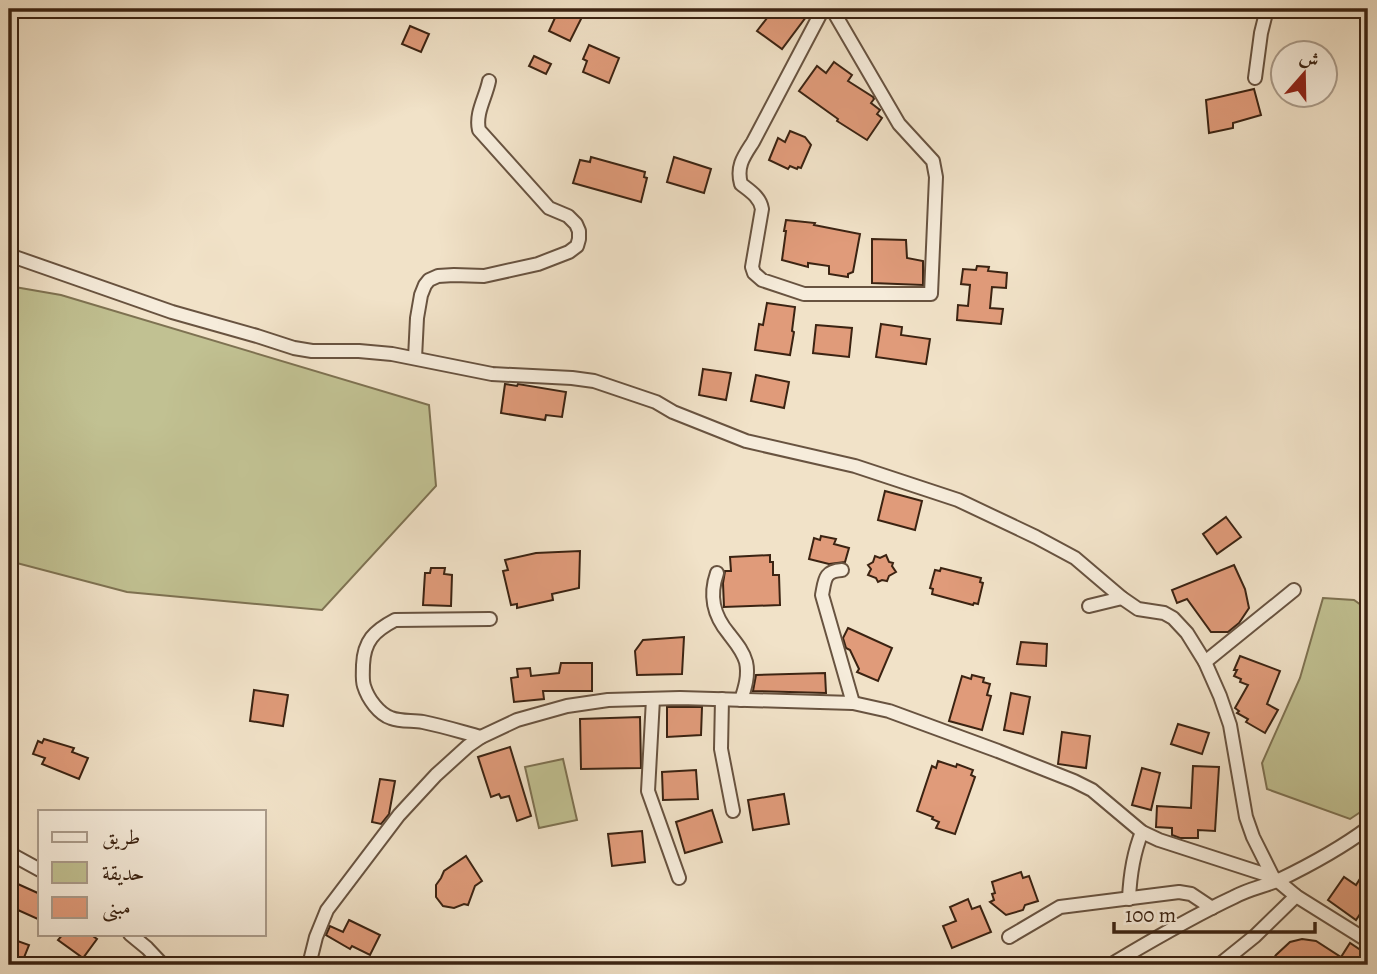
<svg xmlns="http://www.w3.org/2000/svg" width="1377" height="974" font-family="Alegreya,Amiri,serif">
  <rect width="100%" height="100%" fill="#f1e2c8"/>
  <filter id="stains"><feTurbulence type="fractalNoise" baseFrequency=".00286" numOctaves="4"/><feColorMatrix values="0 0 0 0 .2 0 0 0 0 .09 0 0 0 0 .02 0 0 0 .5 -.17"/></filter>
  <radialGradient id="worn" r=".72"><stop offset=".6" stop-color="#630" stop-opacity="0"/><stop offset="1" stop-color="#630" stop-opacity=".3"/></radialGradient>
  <!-- green -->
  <g fill="#c1c192" stroke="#7e7252" stroke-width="2">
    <polygon points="9,286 61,295 429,405 436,486 322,610 127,592 9,561"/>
    <polygon points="1323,598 1354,600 1368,610 1368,807 1350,819 1267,789 1262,763 1300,678"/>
    <polygon points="563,759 577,820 539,828 525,767"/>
  </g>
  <!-- building -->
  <g fill="#e09b7a" stroke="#3b2312" stroke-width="2">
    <polygon points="559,9 586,9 570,41 549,31"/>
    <polygon points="774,9 780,12 788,9 812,9 782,49 757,31"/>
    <polygon points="410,26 429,34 421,52 402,44"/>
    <polygon points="589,45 619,58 609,83 583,72 587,61 583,59"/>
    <polygon points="534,56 551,64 546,74 529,66"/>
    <polygon points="834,62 852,75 848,81 873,97 874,99 871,103 880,110 877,114 882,118 867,140 837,121 838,119 799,91 817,66 826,73"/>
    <polygon points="1254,89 1261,115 1233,123 1233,128 1209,133 1206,100"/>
    <polygon points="790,131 805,137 811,145 801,168 798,167 797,169 790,166 788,169 769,160 778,138 785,142"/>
    <polygon points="591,157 645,172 644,177 647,178 641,202 573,183 580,160 590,162"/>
    <polygon points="674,157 711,169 704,193 667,182"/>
    <polygon points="786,220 815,223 814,225 860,234 853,272 848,274 848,277 829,274 829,266 808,263 808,267 782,260 786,231 784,231"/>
    <polygon points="872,239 906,240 907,258 923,261 923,285 872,283"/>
    <polygon points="977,266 989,267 988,271 1007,273 1006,288 992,287 990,308 1003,309 1001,324 957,320 958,305 968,306 970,285 961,284 963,269 976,270"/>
    <polygon points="767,303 795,307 792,331 794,332 790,355 755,350 759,324 763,325"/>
    <polygon points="881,324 902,327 901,335 930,339 926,364 876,357"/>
    <polygon points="816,325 852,328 849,357 813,353"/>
    <polygon points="703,369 731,373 726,400 699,395"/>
    <polygon points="756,375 789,382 784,408 751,401"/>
    <polygon points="505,384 517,386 518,384 566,392 562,417 546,415 545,420 501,413"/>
    <polygon points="885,491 922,501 915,530 878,520"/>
    <polygon points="1226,517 1241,537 1217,554 1203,534"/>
    <polygon points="821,536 836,539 834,544 849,548 845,562 829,564 809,559 814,538 820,540"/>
    <polygon points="580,551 579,588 552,594 553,600 517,608 517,604 511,605 503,571 508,570 505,560 536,553"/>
    <polygon points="770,555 770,562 773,562 773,575 779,575 780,605 724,607 723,583 725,571 731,571 730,557"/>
    <polygon points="886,555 889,562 893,563 892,566 896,572 889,576 887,581 882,580 878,582 876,578 868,575 871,569 868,565 873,562 875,556 880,558"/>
    <polygon points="1234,565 1245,589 1249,608 1239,623 1228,632 1211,632 1187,599 1177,603 1172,590"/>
    <polygon points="431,568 445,568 444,574 452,575 451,606 423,605 425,573 430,573"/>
    <polygon points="941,568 981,578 980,582 983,583 978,604 974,603 973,605 932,594 933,589 930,588 935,570 940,571"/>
    <polygon points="848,628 892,648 878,681 857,672 859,669 850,650 846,648 843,638"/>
    <polygon points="684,637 682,674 637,675 635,651 643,640"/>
    <polygon points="1021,642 1047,644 1046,666 1017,664"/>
    <polygon points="1240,656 1280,671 1267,704 1278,710 1265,733 1246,722 1248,719 1237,713 1239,711 1235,708 1248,685 1240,682 1241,679 1234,676 1237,670 1234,670"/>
    <polygon points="561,663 592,663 592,691 543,691 544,699 514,702 511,678 518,677 517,669 530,668 531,676 559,673"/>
    <polygon points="825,673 826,693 753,691 756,675"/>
    <polygon points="972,675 984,678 983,682 990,684 987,695 991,696 982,730 949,721 962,676 971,679"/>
    <polygon points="254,690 288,695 283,726 250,721"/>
    <polygon points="1011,693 1030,697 1023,734 1004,730"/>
    <polygon points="667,707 702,707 701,735 667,737"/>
    <polygon points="640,717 641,768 581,769 580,719"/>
    <polygon points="1178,724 1209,733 1202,754 1171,744"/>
    <polygon points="1062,732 1090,736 1086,768 1058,764"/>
    <polygon points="44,739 74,748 72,752 88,758 79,779 42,764 45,758 33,754 38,741 42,743"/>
    <polygon points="510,747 531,816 517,821 509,796 501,798 499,794 491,797 478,757"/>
    <polygon points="938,761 956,767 957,764 973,770 971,775 975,777 955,834 936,828 939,822 932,819 933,817 917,811 932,766 936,768"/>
    <polygon points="1193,766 1219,767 1215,831 1198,830 1198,838 1180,838 1172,835 1172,828 1156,827 1157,806 1191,808"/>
    <polygon points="1142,768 1160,773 1151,810 1132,805"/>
    <polygon points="696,770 698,799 663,800 662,772"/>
    <polygon points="380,779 395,781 389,814 381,824 372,822"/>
    <polygon points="784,794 789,824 753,830 748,800"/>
    <polygon points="712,810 722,842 685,853 676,822"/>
    <polygon points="642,831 645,862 612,866 608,834"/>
    <polygon points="466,856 482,881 475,886 468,905 464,904 454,908 443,906 436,897 436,885 441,878 444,871"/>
    <polygon points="1368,866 1368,902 1356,920 1328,900 1344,877 1356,885"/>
    <polygon points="1021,872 1023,878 1029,876 1038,901 1025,905 1023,910 1006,915 990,902 994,900 992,894 995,893 992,882"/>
    <polygon points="9,880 40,894 40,920 9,906"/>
    <polygon points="968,899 972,909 980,906 991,932 952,948 943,926 956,921 950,907"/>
    <polygon points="349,920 380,935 370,955 352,946 350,949 326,935 330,926 343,932"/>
    <polygon points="63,934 90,934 97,939 83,958 58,940"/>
    <polygon points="9,938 29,945 23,960 20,959 18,964 9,961"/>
    <polygon points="1302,939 1316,941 1341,957 1350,943 1368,955 1368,965 1269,965 1276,955 1290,942"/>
  </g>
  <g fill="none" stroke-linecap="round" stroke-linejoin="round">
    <!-- minor casing -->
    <g stroke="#685340" stroke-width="16">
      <g id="minor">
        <path d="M823,9L753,142C744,156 736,166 741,184C750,191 760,197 762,209L752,267L754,273L762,280L804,294H931L936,177L933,161L899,124L832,9"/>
        <polyline points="1255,78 1261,33 1267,9"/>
        <polyline points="9,255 172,312 257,336 294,348 312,351 359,351 392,354 492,374 572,378 594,381 656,402 673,412 746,441 855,466 958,500 1036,537 1075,558 1122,598 1138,609 1164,613 1173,618 1187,633 1205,662 1220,696 1230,725 1246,817 1253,837 1273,877 1296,896 1368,941"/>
        <path d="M415,358L417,318L421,295L425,285L429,280L438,276L454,275L484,276L538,264L569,252L577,246L579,239V231L576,224L568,216L549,208L479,130C475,113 486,97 489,81"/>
        <path d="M842,570C824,571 825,580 822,595L853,703"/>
        <path d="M717,573C709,596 713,615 729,634C736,643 743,651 746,662C749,675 745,688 741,700"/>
        <polyline points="1089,606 1122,598"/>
        <polyline points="1205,662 1294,590"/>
        <polyline points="653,699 648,791 679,878"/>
        <polyline points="722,699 721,749 733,811"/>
        <path d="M481,737C462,732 443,726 423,722C413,720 401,722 391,718C379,714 368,699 364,686C362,680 363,672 363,665C364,641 374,631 395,620L490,619"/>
        <polyline points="9,853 40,870"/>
        <path d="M1129,899C1130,875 1133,854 1142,832"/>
        <polyline points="130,934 147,948 163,965"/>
        <polyline points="1009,937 1060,907 1179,892 1191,894 1212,908"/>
        <polyline points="130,965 139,965"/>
        <polyline points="309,965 316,937 327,910 399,815 436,775 468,746 481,737 517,720 567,706 608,700 680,698 853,703 889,711 998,751 1074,781 1092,790 1142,832 1159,840 1273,877"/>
        <path d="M1110,965C1151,941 1191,917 1234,897C1248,889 1265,886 1279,880C1310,865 1341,848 1368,828"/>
        <polyline points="1219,965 1255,936 1296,896"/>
      </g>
    </g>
    <!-- minor -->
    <use href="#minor" stroke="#f6ecdb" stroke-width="12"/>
  </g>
  <!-- margin -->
  <rect width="1377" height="974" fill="none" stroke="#f1e2c8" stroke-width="35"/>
  <rect x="10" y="10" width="1356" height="953" fill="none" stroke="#3b2312" stroke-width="3.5"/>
  <rect x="18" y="18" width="1342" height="939" fill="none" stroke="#3b2312" stroke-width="2"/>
  <!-- legend -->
  <rect x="38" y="810" width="228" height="126" fill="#f6ecdb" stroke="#ab9c8b" stroke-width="2"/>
  <rect x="52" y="832" width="35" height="10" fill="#f6ecdb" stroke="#ab9c8b" stroke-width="2"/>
  <text x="102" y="844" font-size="21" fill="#3b2312">طريق</text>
  <rect x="52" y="862" width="35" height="21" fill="#c1c192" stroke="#ab9c8b" stroke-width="2"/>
  <text x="102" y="880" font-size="21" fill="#3b2312">حديقة</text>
  <rect x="52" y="897" width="35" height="21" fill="#e09b7a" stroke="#ab9c8b" stroke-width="2"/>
  <text x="102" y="914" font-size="21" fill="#3b2312">مبنى</text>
  <!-- north arrow -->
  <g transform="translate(1304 74) rotate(20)"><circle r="33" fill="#f6ecdb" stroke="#ab9c8b" stroke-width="2"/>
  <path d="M0-5L12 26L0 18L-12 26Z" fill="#8f2418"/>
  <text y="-10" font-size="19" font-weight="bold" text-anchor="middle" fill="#3b2312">ش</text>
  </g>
  <!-- scale -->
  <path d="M1114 922v10h201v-10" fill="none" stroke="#3b2312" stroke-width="3.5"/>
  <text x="1125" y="922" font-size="21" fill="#3b2312" stroke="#f6ecdb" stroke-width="5" paint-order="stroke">100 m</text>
  <rect width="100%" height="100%" filter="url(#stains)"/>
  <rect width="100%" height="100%" fill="url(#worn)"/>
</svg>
